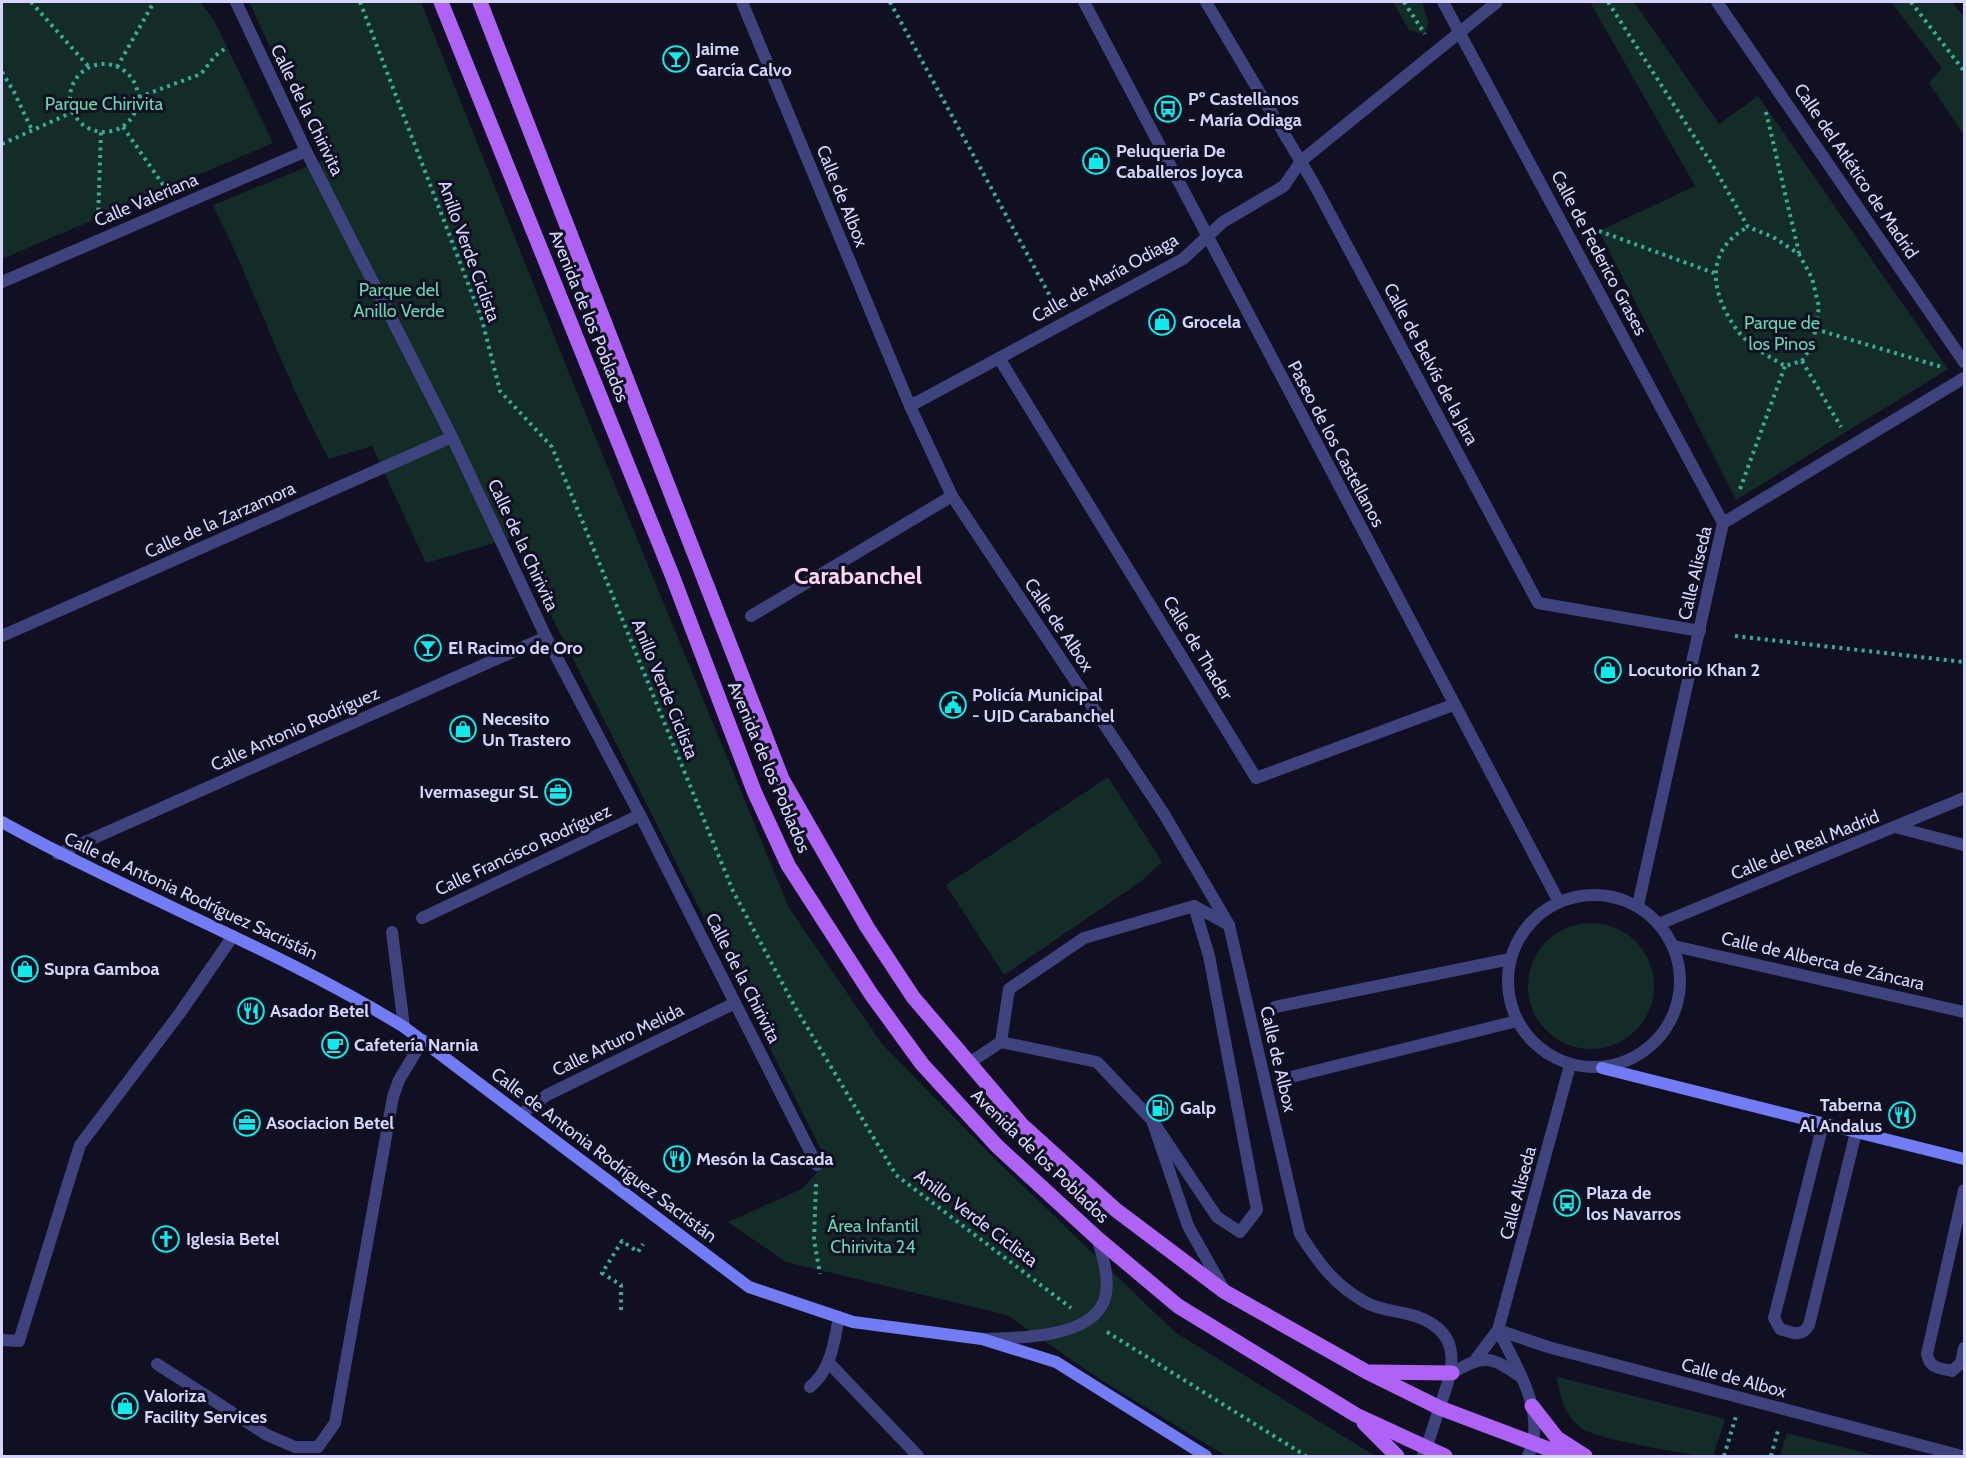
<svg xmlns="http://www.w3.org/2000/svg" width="1966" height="1458" font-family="Cabin,sans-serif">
  <rect width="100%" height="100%" fill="#111022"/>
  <!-- green -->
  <g fill="#132c28">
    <polygon points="2,2 200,2 214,20 273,143 2,259"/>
    <path d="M249,2H421L564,361L789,908L882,1044L997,1161L1176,1333L1375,1456H1226L1101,1380L1007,1315L786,1262L728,1222L802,1189L827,1161L512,538L426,563L372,446L329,459C284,378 255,289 213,205L323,160Z"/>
    <polygon points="1393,2 1422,2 1428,22 1425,34 1409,30"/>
    <polygon points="1590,2 1634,2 1719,124 1758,96 1948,369 1736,500 1599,231 1695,186"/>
    <polygon points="1891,2 1952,2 1964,17 1964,135 1929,83 1942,68"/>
    <polygon points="1108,777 1162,862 1140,882 1004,975 946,885"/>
    <circle cx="1591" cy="986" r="63"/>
    <path d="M1557,1377L1725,1419L1713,1456H1700C1679,1452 1596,1439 1583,1429C1565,1416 1560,1398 1557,1377Z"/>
    <polygon points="1787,1433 1877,1456 1780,1456"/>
  </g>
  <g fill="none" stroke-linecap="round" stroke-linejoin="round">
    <!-- path -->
    <g stroke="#38ac98" stroke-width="4" stroke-dasharray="3 4.5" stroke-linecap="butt">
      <polyline points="31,2 89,67"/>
      <polyline points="360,2 482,320 500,391 552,447 733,891 795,1007 896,1175 1071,1308"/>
      <polyline points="890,2 1056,307"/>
      <polyline points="1404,2 1425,34"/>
      <path d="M1608,2L1715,169L1748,227L1773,237L1799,254L1812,278L1819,307L1813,344L1802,361L1785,366C1768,356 1749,346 1737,330C1711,294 1703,251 1748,227"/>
      <polyline points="1911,2 1964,71"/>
      <circle cx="104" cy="98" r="34"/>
      <polyline points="117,67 154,2"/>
      <polyline points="2,72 14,92 32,130"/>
      <polyline points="139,97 201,74 215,56 227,47"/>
      <polyline points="1766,112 1799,253"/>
      <polyline points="123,127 166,189"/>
      <polyline points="2,144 73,112"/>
      <polyline points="98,218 101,132"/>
      <polyline points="1599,231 1714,273"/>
      <polyline points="1815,329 1942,367"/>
      <polyline points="1802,361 1841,427"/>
      <polyline points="1740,489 1785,366"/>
      <polyline points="1735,636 1964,662"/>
      <polyline points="816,1184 814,1240 820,1274"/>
      <polyline points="621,1310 621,1285 602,1273 622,1241 638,1252 643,1244"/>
      <polyline points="1107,1332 1306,1456"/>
      <polyline points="1724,1456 1736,1416"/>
      <polyline points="1771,1456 1779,1427"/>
    </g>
    <!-- lane -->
    <g stroke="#3e437e" stroke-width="12">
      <polyline points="1275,1007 1510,959"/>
      <polyline points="1001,1042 1009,989 1084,938 1194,906 1229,925"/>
      <polyline points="969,1063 1001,1042 1097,1062 1152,1120 1188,1226 1223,1288"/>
      <polyline points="1291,1077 1517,1021"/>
      <polyline points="1152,1120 1217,1217 1240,1232 1257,1210 1209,956 1194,906"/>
      <path d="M1823,1124L1774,1318L1780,1329C1793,1333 1801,1338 1809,1325L1856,1132"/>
      <path d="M1964,1190L1927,1354C1929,1368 1939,1368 1952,1371L1961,1363L1964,1348"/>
      <polyline points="2,1340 19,1341 80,1145 180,1013 233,936"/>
      <polyline points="829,1363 918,1456"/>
      <polyline points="157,1364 267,1435 295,1447 318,1447 335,1423 393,1097 399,1080 423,1040"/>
      <path d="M810,1387C831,1370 834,1343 839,1317"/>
    </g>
    <!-- street -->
    <g stroke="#3e437e" stroke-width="12">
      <polyline points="236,2 306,151 452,437 546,637 640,815 817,1165"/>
      <path d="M742,2L910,406L952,496L1164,814L1229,925L1300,1234C1319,1263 1333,1284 1365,1302C1380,1311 1401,1311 1418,1317C1466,1335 1452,1372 1439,1409C1434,1425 1429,1441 1423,1456"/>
      <polyline points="1084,2 1559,902"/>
      <polyline points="1206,2 1314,184 1538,603 1700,631"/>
      <polyline points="1443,2 1723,523"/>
      <polyline points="1717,2 1964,362"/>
      <polyline points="2,282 306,151"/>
      <polyline points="999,358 1256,778 1453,705"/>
      <polyline points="910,406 1183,259 1223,222 1284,186 1301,161 1497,2"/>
      <polyline points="751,616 952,496"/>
      <polyline points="2,636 452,437"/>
      <polyline points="1895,827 1964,845"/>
      <polyline points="58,854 546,637"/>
      <circle cx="1594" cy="981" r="86"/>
      <polyline points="1638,905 1723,523 1964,378"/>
      <polyline points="422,918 640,815"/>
      <polyline points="1659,924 1964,798"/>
      <polyline points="392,932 404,1027"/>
      <polyline points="1674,946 1964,1012"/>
      <polyline points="520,1115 547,1095 735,1003"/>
      <polyline points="1498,1330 1548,1347 1962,1456"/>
      <path d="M1498,1330C1517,1367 1548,1415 1528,1456"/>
      <path d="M986,1339C1018,1338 1090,1338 1104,1301C1111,1281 1103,1257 1097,1238"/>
      <polyline points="1476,1359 1498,1330 1570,1065"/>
      <path d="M1452,1373C1484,1354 1491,1356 1521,1377"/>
    </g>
    <!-- secondary -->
    <g stroke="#727df5" stroke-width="12">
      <path d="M2,822C133,895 275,948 404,1027L749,1287L853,1322L982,1339L1056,1362L1206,1456"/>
      <polyline points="1602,1068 1964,1159"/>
    </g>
    <!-- primary -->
    <g stroke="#ae63f4" stroke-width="15">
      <polyline points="441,2 672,575 754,791 788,865 871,994 922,1064 997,1146 1097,1238 1178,1306 1356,1415 1445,1456"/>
      <polyline points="480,2 782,779 867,927 913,997 1022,1125 1116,1210 1225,1292 1367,1372 1440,1408 1567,1456"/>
      <polyline points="1371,1372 1452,1373"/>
      <polyline points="1532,1406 1557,1438 1585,1456"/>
      <polyline points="1364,1423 1397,1456"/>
    </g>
  </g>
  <!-- icons -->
  <defs>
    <g id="bar-ring" transform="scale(1.35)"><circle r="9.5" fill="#111022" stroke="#11eae8" stroke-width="1.5"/><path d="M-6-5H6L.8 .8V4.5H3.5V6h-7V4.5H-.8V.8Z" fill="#11eae8"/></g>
    <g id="bus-ring" transform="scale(1.35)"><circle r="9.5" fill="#111022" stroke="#11eae8" stroke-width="1.5"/><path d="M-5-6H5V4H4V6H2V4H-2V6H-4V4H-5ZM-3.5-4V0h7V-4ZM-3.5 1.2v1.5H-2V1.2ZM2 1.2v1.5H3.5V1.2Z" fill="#11eae8"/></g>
    <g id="shop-ring" transform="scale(1.35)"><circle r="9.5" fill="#111022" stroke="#11eae8" stroke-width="1.5"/><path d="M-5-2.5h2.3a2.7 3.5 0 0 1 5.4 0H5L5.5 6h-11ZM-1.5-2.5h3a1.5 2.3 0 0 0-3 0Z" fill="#11eae8"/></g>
    <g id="civic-ring" transform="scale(1.35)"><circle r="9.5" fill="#111022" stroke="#11eae8" stroke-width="1.5"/><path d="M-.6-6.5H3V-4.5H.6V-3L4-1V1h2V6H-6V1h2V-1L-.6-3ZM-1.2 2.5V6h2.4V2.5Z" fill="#11eae8"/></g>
    <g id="office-ring" transform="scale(1.35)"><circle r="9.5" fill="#111022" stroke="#11eae8" stroke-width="1.5"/><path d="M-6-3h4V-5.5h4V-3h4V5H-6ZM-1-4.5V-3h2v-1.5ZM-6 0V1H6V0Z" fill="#11eae8"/></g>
    <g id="restaurant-ring" transform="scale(1.35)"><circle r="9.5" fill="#111022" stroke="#11eae8" stroke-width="1.5"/><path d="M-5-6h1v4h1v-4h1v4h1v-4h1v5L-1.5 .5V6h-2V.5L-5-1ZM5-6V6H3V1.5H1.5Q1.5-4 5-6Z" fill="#11eae8"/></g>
    <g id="cafe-ring" transform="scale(1.35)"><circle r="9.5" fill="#111022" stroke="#11eae8" stroke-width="1.5"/><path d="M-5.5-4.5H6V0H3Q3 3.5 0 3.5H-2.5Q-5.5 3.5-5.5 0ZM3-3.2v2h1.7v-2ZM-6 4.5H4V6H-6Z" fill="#11eae8"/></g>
    <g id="fuel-ring" transform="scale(1.35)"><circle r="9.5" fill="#111022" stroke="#11eae8" stroke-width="1.5"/><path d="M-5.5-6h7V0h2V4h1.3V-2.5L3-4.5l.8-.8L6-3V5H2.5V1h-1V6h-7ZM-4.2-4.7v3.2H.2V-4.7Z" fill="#11eae8"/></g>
    <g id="church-ring" transform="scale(1.35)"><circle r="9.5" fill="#111022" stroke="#11eae8" stroke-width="1.5"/><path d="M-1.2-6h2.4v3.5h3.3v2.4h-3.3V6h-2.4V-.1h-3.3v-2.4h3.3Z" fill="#11eae8"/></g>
  </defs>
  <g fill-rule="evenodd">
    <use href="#bar-ring" x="676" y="59"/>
    <use href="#bus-ring" x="1168" y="109"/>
    <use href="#shop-ring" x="1096" y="161"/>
    <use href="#shop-ring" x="1162" y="322"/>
    <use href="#bar-ring" x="428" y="648"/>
    <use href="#shop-ring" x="1608" y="670"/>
    <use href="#civic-ring" x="953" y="705"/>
    <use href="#shop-ring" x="463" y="729"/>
    <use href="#office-ring" x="558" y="792"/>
    <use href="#shop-ring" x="25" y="969"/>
    <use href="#restaurant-ring" x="251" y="1011"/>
    <use href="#cafe-ring" x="335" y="1045"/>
    <use href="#fuel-ring" x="1160" y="1108"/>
    <use href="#restaurant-ring" x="1902" y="1115"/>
    <use href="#office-ring" x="247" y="1123"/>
    <use href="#restaurant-ring" x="677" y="1159"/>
    <use href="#bus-ring" x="1567" y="1203"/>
    <use href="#church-ring" x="166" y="1239"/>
    <use href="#shop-ring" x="125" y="1406"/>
  </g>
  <g text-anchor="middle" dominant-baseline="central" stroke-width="6" stroke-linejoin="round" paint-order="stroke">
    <!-- poi labels -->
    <g font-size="18" font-weight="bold" fill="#d4d4fc" stroke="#111022" text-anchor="start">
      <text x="696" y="49">Jaime<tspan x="696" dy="21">García Calvo</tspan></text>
      <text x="1188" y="99">Pº Castellanos<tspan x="1188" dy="21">- María Odiaga</tspan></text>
      <text x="1116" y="151">Peluqueria De<tspan x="1116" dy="21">Caballeros Joyca</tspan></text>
      <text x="1182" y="322">Grocela</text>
      <text x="448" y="648">El Racimo de Oro</text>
      <text x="1628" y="670">Locutorio Khan 2</text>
      <text x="972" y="695">Policía Municipal<tspan x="972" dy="21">- UID Carabanchel</tspan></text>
      <text x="482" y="719">Necesito<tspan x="482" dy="21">Un Trastero</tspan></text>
      <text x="538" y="792" text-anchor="end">Ivermasegur SL</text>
      <text x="44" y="969">Supra Gamboa</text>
      <text x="270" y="1011">Asador Betel</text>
      <text x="354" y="1045">Cafetería Narnia</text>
      <text x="1882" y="1105" text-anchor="end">Taberna<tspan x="1882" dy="21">Al Andalus</tspan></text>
      <text x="1180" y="1108">Galp</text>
      <text x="266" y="1123">Asociacion Betel</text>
      <text x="696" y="1159">Mesón la Cascada</text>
      <text x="1586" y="1193">Plaza de<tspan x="1586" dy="21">los Navarros</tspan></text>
      <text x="186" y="1239">Iglesia Betel</text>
      <text x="144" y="1396">Valoriza<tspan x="144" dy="21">Facility Services</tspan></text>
    </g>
    <!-- park labels -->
    <g font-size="18" fill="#65d6ae" stroke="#111022">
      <text x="104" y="104">Parque Chirivita</text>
      <text x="399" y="290">Parque del<tspan x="399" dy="21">Anillo Verde</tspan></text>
      <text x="1782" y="323">Parque de<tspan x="1782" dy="21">los Pinos</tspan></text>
      <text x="873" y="1226">Área Infantil<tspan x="873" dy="21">Chirivita 24</tspan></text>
    </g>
    <!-- street labels -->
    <g font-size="18" fill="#d4d4fc" stroke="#111022">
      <text transform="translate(307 110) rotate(64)">Calle de la Chirivita</text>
      <text transform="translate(1856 171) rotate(56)">Calle del Atlético de Madrid</text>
      <text transform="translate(842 196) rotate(68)">Calle de Albox</text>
      <text transform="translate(146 200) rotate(-23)">Calle Valeriana</text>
      <text transform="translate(469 251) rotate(70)">Anillo Verde Ciclista</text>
      <text transform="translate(1599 253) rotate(62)">Calle de Federico Grases</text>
      <text transform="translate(1105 278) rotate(-29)">Calle de María Odiaga</text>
      <text transform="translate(589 316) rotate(68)">Avenida de los Poblados</text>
      <text transform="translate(1431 364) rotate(62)">Calle de Belvís de la Jara</text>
      <text transform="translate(1336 444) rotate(62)">Paseo de los Castellanos</text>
      <text transform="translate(220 520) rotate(-24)">Calle de la Zarzamora</text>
      <text transform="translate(523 545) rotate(65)">Calle de la Chirivita</text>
      <text transform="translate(1695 573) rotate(-77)">Calle Aliseda</text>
      <text transform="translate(1059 625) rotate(56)">Calle de Albox</text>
      <text transform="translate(1198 648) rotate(59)">Calle de Thader</text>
      <text transform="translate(665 689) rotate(68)">Anillo Verde Ciclista</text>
      <text transform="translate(295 729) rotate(-24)">Calle Antonio Rodríguez</text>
      <text transform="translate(769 767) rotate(67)">Avenida de los Poblados</text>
      <text transform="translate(1805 845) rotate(-22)">Calle del Real Madrid</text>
      <text transform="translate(523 850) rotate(-25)">Calle Francisco Rodríguez</text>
      <text transform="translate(191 896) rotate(25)">Calle de Antonia Rodríguez Sacristán</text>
      <text transform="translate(1823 961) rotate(13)">Calle de Alberca de Záncara</text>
      <text transform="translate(743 978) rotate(63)">Calle de la Chirivita</text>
      <text transform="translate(618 1040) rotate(-26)">Calle Arturo Melida</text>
      <text transform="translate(1278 1059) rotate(77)">Calle de Albox</text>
      <text transform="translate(604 1155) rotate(37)">Calle de Antonia Rodríguez Sacristán</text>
      <text transform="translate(1040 1156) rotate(44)">Avenida de los Poblados</text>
      <text transform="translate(1518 1193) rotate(-75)">Calle Aliseda</text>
      <text transform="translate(976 1218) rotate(37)">Anillo Verde Ciclista</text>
      <text transform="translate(1734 1378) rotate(15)">Calle de Albox</text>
    </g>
    <!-- district labels -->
    <g font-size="24" font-weight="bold" fill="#fcd6f2" stroke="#111022">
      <text x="858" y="575">Carabanchel</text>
    </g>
  </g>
  <!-- border -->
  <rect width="1966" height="1458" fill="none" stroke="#d4d4fc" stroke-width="6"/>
</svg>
